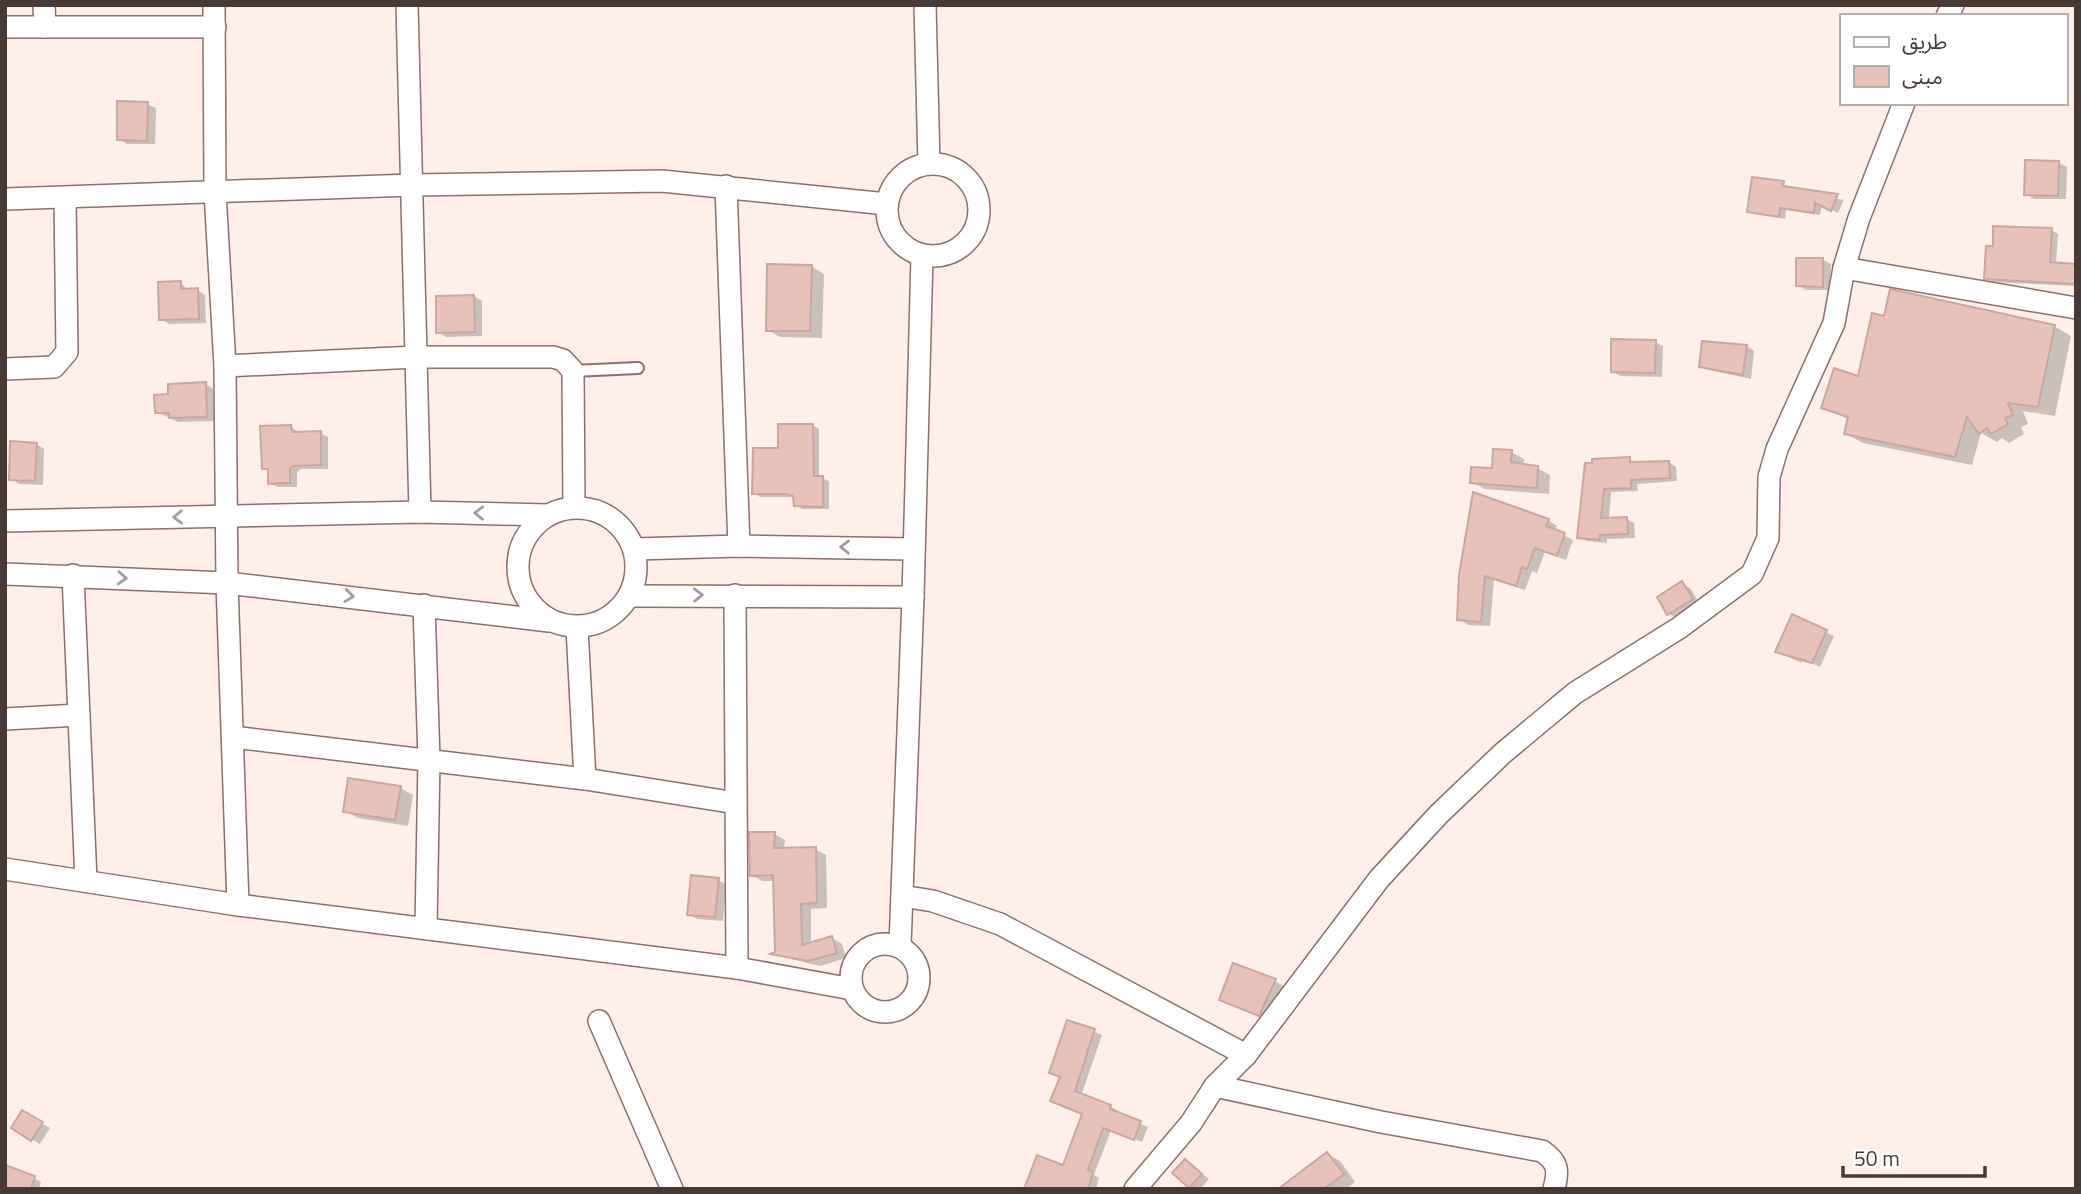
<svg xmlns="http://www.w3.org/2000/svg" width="2081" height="1194" font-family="'Titillium Web','Noto Sans Arabic',sans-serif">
  <rect width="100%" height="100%" fill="#feefeb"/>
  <!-- shadow -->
  <g fill="#0003">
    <polygon points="147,104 156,108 155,144 127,144 119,139"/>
    <polygon points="2059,163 2067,167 2066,199 2034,199 2026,194"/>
    <polygon points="1783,183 1789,189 1844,200 1838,213 1822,205 1820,215 1786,210 1785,219 1749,212"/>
    <polygon points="2051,230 2058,234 2056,264 2076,265 2076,286 1993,282 1986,278"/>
    <polygon points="1823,260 1831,264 1830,290 1806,290 1798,285"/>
    <polygon points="811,266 824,274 822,338 780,337 768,330"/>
    <polygon points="181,283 189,291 197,290 205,295 206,323 169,324 161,319"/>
    <polygon points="474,296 482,301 482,336 446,337 438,332"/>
    <polygon points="1886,318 2054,326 2071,336 2055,416 2023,411 2028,424 2021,427 2024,434 2009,443 2002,438 1997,442 1981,433 1972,465 1863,443 1846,434 1849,420 1824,407 1859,378"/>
    <polygon points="1655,342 1663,346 1662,377 1620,376 1612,371"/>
    <polygon points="1746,346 1754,351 1751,379 1709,370 1701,366"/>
    <polygon points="206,384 213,389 214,421 178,422 157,412 170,396"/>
    <polygon points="813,425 819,429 819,477 829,481 829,509 802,509 795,505 795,497 760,497 754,493 780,449"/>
    <polygon points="291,427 299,433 320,433 328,437 328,469 301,469 297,472 297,487 278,487 270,483 270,472 263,468"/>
    <polygon points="36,444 44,449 43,485 19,484 11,479"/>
    <polygon points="1511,452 1524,459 1523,466 1537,468 1550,475 1549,494 1485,489 1472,482 1494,470"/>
    <polygon points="1629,459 1637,464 1669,462 1676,467 1677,481 1637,484 1638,491 1611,492 1609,519 1627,519 1634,523 1635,538 1607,539 1607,543 1587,541 1579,537 1586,465"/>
    <polygon points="1548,520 1557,526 1555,531 1573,540 1566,560 1545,552 1537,573 1532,571 1525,590 1494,580 1490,626 1468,625 1459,619 1461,575"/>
    <polygon points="1682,584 1690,588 1700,604 1677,618 1669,614"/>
    <polygon points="1826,632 1834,636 1820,667 1802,659 1801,663 1777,651"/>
    <polygon points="400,788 413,795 408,826 358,818 345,811"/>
    <polygon points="774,834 785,840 784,849 815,849 826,855 827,908 811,909 811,944 832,938 842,944 846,958 820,966 774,955 777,954 775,881 762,881 751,875"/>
    <polygon points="718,880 726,884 723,921 697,919 689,914"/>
    <polygon points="1275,981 1287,988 1272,1022 1221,999"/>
    <polygon points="1068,1022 1102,1035 1081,1096 1111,1107 1118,1111 1117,1114 1148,1127 1142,1142 1111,1130 1094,1175 1099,1178 1096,1189 1026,1189 1064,1168 1084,1114 1062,1078 1051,1073"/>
    <polygon points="22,1112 50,1128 40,1144 13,1128"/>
    <polygon points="1327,1154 1340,1161 1355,1182 1346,1189 1280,1189"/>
    <polygon points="1186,1161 1209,1179 1200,1189 1190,1187 1175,1173"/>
    <polygon points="34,1178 41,1182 39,1189 5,1189"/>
  </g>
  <!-- building -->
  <g fill="#e6c2bb" stroke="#caa79f" stroke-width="2">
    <polygon points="117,101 148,102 147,141 117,140"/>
    <polygon points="2025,160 2059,161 2058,196 2024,195"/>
    <polygon points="1752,177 1784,181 1783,186 1838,194 1831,211 1815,203 1814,213 1780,208 1779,217 1747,212"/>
    <polygon points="1993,226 2052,228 2050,262 2076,264 2076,284 1984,279 1986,246 1993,246"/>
    <polygon points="1796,258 1823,258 1823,287 1796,286"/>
    <polygon points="767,264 812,265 810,331 766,331"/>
    <polygon points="181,281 181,289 198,288 199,319 159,320 158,282"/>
    <polygon points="1890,289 2055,325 2038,407 2008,403 2013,415 2005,418 2008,424 1991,434 1987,428 1979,434 1967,417 1955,457 1844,434 1848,417 1821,408 1834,368 1858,376 1872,313 1884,316"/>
    <polygon points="474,295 475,332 436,333 436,296"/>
    <polygon points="1611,339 1656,340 1655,373 1611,372"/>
    <polygon points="1702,341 1747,345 1743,375 1699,367"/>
    <polygon points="206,382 207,417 169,418 169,413 155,413 154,395 168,394 168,384"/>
    <polygon points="778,424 813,424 814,476 823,476 823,507 794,506 793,496 785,494 752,494 753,448 778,448"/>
    <polygon points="291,425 292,432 321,431 321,465 293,466 290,468 290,483 268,484 268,469 262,469 260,426"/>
    <polygon points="10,441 37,443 35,481 9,480"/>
    <polygon points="1493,449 1512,450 1511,462 1538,466 1537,488 1470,483 1471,467 1492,468"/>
    <polygon points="1630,457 1630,462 1669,461 1670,478 1631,480 1631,488 1604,489 1601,518 1627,517 1628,534 1600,535 1599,540 1577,538 1585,463 1592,463 1592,459"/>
    <polygon points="1473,492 1549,519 1546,526 1565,533 1557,556 1535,548 1527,569 1522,567 1516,586 1485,576 1481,622 1457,620 1459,575"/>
    <polygon points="1682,581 1693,599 1667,615 1657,597"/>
    <polygon points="1792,614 1827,630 1812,663 1775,652"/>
    <polygon points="348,778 401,786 395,820 343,812"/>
    <polygon points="749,832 775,832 774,848 816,847 817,903 801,904 802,945 832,936 837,953 808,961 770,954 775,952 773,875 750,876"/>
    <polygon points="691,875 719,878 715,917 687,915"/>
    <polygon points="1233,963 1276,979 1259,1016 1219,1000"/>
    <polygon points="1067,1020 1095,1029 1075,1091 1111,1105 1110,1109 1141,1121 1134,1140 1103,1128 1088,1170 1093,1172 1088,1189 1024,1189 1037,1155 1063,1165 1082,1114 1050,1101 1060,1077 1049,1073"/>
    <polygon points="22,1110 43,1122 31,1141 11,1128"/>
    <polygon points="1327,1152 1344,1174 1324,1189 1278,1189"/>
    <polygon points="1185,1159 1202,1174 1189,1188 1172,1173"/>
    <polygon points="5,1165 35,1176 31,1189 5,1189"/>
  </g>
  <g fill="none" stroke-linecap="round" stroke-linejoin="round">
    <!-- lane casing -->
    <g stroke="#8f6f68" stroke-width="14">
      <polyline id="lane" points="573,371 638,368"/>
    </g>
    <!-- street casing -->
    <g stroke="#8f6f68" stroke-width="24">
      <g id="street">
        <polyline points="44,5 45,27"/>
        <polyline points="214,5 215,192 225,366 227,583 238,905"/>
        <polyline points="407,5 420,512"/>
        <polyline points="925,5 929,164"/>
        <polyline points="1947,16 1953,5"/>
        <polyline points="5,27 215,27"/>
        <circle cx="933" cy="210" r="46"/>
        <polyline points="726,186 739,546"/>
        <polyline points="5,199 412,185 662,181 887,204"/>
        <polyline points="1844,268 2076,308"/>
        <polyline points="225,366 416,357 553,357 563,360 573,371 574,507"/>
        <polyline points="5,369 54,367 67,352 65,198"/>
        <circle cx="577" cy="567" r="59"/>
        <polyline points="5,521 420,512 547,515"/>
        <polyline points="635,549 739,546 913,549"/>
        <polyline points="5,574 227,583 549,621"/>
        <polyline points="73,575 86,881"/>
        <polyline points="735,595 737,968"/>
        <polyline points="630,596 913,597"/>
        <polyline points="424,605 429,760 426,928"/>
        <polyline points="577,628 585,779"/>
        <polyline points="5,719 79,715"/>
        <polyline points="233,737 585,779 736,803"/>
        <polyline points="5,869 238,905 737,968 852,989"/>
        <polyline points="902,896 933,901 1000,924 1246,1055"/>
        <circle cx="885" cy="978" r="34"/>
        <polyline points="900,946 913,597 922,256"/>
        <polyline points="599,1021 672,1189"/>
        <path d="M1215,1086L1381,1122L1542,1151C1558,1162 1559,1170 1554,1189"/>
        <polyline points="1135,1189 1191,1123 1215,1086 1246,1055 1379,879 1439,814 1503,753 1575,693 1679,628 1752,574 1768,538 1769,477 1777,449 1834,323 1844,268 1859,218 1904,103"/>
      </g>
    </g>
    <!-- lane -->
    <use href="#lane" stroke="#fff" stroke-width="10"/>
    <!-- street -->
    <use href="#street" stroke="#fff" stroke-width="21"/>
  </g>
  <!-- one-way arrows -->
  <defs><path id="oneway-chevron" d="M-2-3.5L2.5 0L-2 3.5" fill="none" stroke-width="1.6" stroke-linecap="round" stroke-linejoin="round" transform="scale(1.75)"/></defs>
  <g stroke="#a39c9a">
    <use href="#oneway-chevron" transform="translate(479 513) rotate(-179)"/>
    <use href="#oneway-chevron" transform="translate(178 517) rotate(179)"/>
    <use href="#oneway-chevron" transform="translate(845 547) rotate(-179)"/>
    <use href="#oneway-chevron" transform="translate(122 578) rotate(3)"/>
    <use href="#oneway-chevron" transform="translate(698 595) rotate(-1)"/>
    <use href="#oneway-chevron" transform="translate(349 596) rotate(7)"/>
  </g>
  <!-- border -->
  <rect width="2081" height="1194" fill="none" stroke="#473936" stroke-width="14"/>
  <!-- legend -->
  <rect x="1840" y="14" width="228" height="91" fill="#ffffff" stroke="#b5b0af" stroke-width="2"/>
  <rect x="1854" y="37" width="35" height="10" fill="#ffffff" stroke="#b5b0af" stroke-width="2"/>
  <text x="1902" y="49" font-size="21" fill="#473936">طريق</text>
  <rect x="1854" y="66" width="35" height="21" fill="#e6c2bb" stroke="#b5b0af" stroke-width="2"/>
  <text x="1902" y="84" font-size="21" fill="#473936">مبنى</text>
  <!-- scale -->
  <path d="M1843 1166v10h142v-10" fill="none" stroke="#473936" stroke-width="3.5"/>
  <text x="1854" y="1166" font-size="21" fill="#473936" stroke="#ffffff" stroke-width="5" paint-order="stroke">50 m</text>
</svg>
